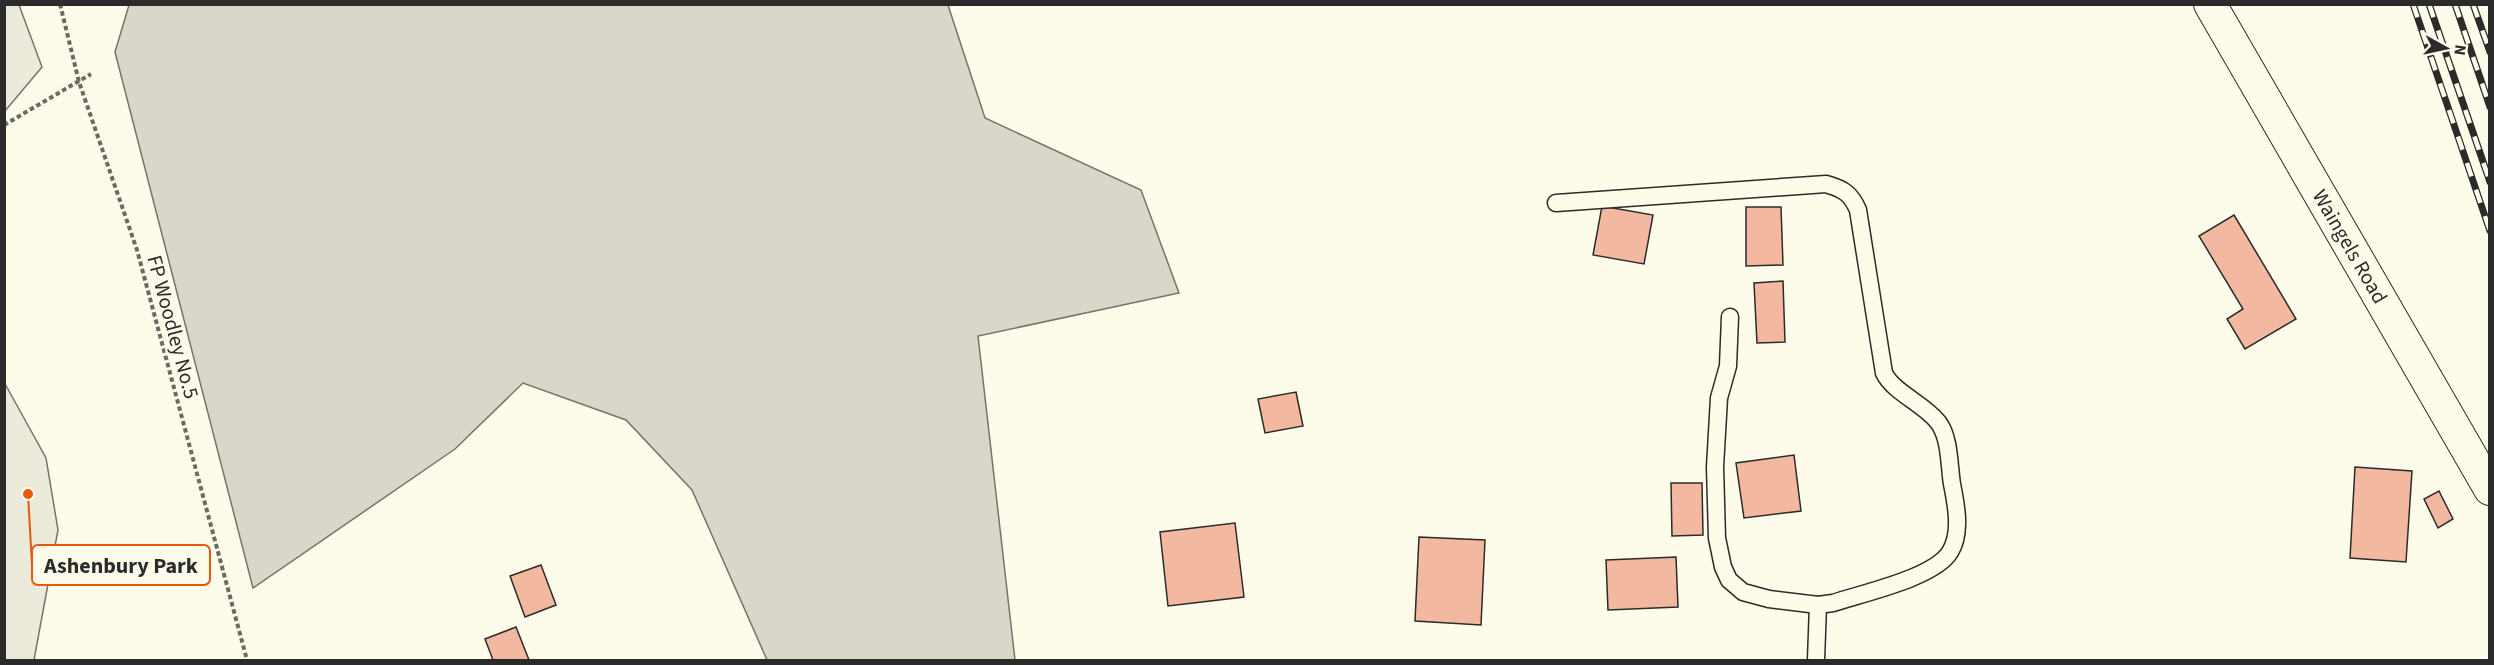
<svg xmlns="http://www.w3.org/2000/svg" width="2494" height="665" font-family="'Source Sans 3',sans-serif">
  <rect width="100%" height="100%" fill="#fdfbea"/>
  <!-- green -->
  <g fill="#ecebdb" stroke="#74746e" stroke-width="1.5">
    <polygon points="5,4 19,5 42,67 5,111"/>
    <polygon points="4,382 46,458 58,530 34,660 5,660"/>
  </g>
  <!-- water -->
  <polygon fill="#d8d7c9" stroke="#74746e" stroke-width="1.5" points="129,5 948,5 985,118 1141,190 1179,293 978,336 1015,660 767,660 692,490 626,420 523,383 455,449 253,588 115,52"/>
  <!-- building -->
  <g fill="#f2b8a0" stroke="#2b2b2b" stroke-width="1.5">
    <polygon points="1602,206 1653,215 1644,264 1593,255"/>
    <polygon points="1746,207 1781,207 1783,265 1746,266"/>
    <polygon points="2234,215 2296,319 2245,349 2227,319 2243,309 2199,236"/>
    <polygon points="1783,281 1785,342 1757,343 1754,283"/>
    <polygon points="1296,392 1303,426 1265,433 1258,399"/>
    <polygon points="1794,455 1801,511 1744,518 1736,463"/>
    <polygon points="2355,467 2412,471 2406,562 2350,558"/>
    <polygon points="1671,483 1702,483 1703,535 1672,536"/>
    <polygon points="2439,491 2453,519 2438,528 2424,499"/>
    <polygon points="1235,523 1244,597 1168,606 1160,532"/>
    <polygon points="1419,537 1485,540 1481,625 1415,621"/>
    <polygon points="1676,557 1678,607 1608,610 1606,560"/>
    <polygon points="541,565 556,605 525,617 510,576"/>
    <polygon points="516,627 529,660 493,660 485,639"/>
  </g>
  <g fill="none" stroke-linecap="round" stroke-linejoin="round">
    <!-- service casing -->
    <g stroke="#2b2b2b" stroke-width="19">
      <g id="service">
        <path d="M1556,203L1826,184C1844,189 1851,194 1858,210L1884,373C1894,393 1923,403 1938,422C1950,437 1949,465 1952,484C1956,504 1962,533 1950,552C1934,578 1863,593 1833,603L1818,605L1816,660"/>
        <polyline points="1730,317 1728,366 1719,398 1715,467 1717,538 1723,567 1729,580 1743,592 1769,599 1818,605"/>
      </g>
    </g>
    <!-- minor casing -->
    <g stroke="#2b2b2b" stroke-width="34">
      <g id="minor">
        <path id="s1" d="M2210,4L2490,489"/>
      </g>
    </g>
    <!-- path -->
    <g stroke="#6a6964" stroke-width="4" stroke-dasharray="4.5 3" stroke-linecap="butt">
      <polyline points="60,4 79,82 137,250 247,660"/>
      <polyline points="4,125 91,74"/>
    </g>
    <!-- service -->
    <use href="#service" stroke="#fdfbea" stroke-width="16"/>
    <!-- minor -->
    <use href="#minor" stroke="#fdfbea" stroke-width="32"/>
    <!-- rail casing -->
    <g stroke="#2b2b2b" stroke-width="7">
      <g id="rail">
        <polyline points="2413,4 2490,231"/>
        <polyline points="2429,4 2490,182"/>
        <polyline points="2455,4 2490,107"/>
        <polyline points="2473,4 2490,52"/>
      </g>
    </g>
    <!-- rail -->
    <use href="#rail" stroke="#fdfbea" stroke-width="4.5" stroke-dasharray="14" stroke-linecap="butt"/>
  </g>
  <g text-anchor="middle" dominant-baseline="central" stroke-width="4.5" stroke-linejoin="round" paint-order="stroke">
    <!-- street labels -->
    <g font-size="21" fill="#2b2b2b" stroke="#fdfbea">
      <text stroke="none"><textPath href="#s1" startOffset="280">Waingels Road</textPath></text>
      <text transform="translate(173 327) rotate(75)">FP Woodley No.5</text>
    </g>
  </g>
  <!-- callouts -->
  <path fill="none" stroke="#e8590c" stroke-width="2" d="M28 494L32 565"/>
  <circle fill="#e8590c" stroke="#fdfbea" stroke-width="2" cx="28" cy="494" r="6"/>
  <rect fill="#fdfbea" stroke="#e8590c" stroke-width="2" x="32" y="545" width="178" height="40" rx="6"/>
  <g font-size="22" text-anchor="middle" font-weight="bold" fill="#2b2b2b">
    <text x="121" y="573">Ashenbury Park</text>
  </g>
  <!-- border -->
  <rect width="2494" height="665" fill="none" stroke="#2b2b2b" stroke-width="12"/>
  <!-- north arrow -->
  <g transform="translate(2446 48) rotate(98)" stroke="#fdfbea" stroke-width="4.5" paint-order="stroke">
  <path d="M0-4.5L10 22L0 15L-10 22Z" fill="#2b2b2b"/>
  <text y="-9" font-size="16" font-weight="bold" text-anchor="middle" fill="#2b2b2b">N</text>
  </g>
</svg>
